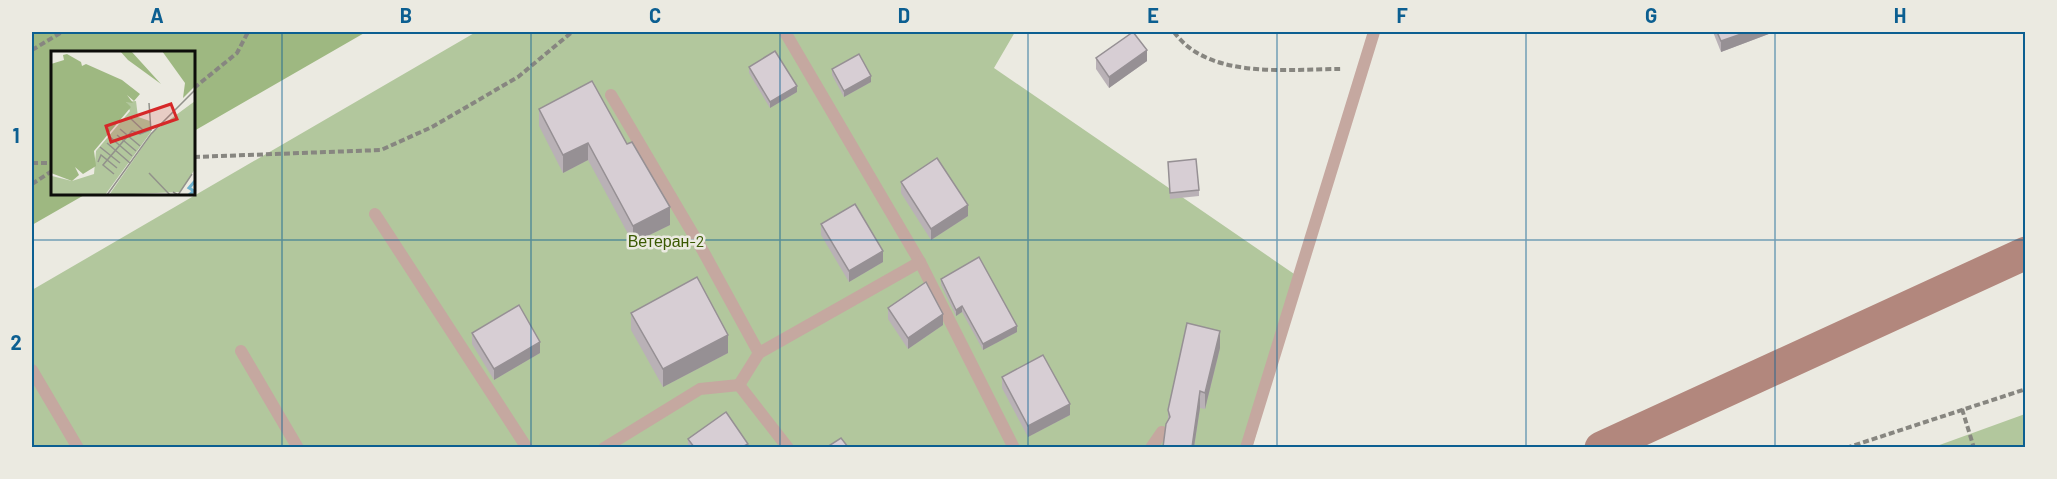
<svg xmlns="http://www.w3.org/2000/svg" width="2057" height="479" font-family="Barlow,sans-serif">
  <rect width="100%" height="100%" fill="#ebeae1"/>
  <!-- green -->
  <g fill="#b2c79d">
    <polygon points="476,32 1015,32 994,68 1300,278 1252,448 32,447 32,290"/>
    <polygon points="2025,414 2025,447 1934,447"/>
  </g>
  <!-- forest -->
  <polygon fill="#9eb881" points="32,32 366,32 194,131 194,52 52,52 52,194 86,194 32,225"/>
  <g fill="none" stroke-linecap="round" stroke-linejoin="round">
    <!-- path -->
    <g stroke="#878680" stroke-width="4" stroke-dasharray="6 3" stroke-linecap="butt">
      <path d="M1174,32C1209,80 1287,69 1341,69"/>
      <polyline points="32,50 62,32"/>
      <polyline points="194,88 237,53 248,32"/>
      <polyline points="194,157 381,150 432,127 518,77 572,32"/>
      <polyline points="32,163 52,163"/>
      <polyline points="32,184 52,171"/>
      <polyline points="1962,409 1974,448"/>
      <polyline points="1846,448 2026,389"/>
    </g>
    <!-- lane -->
    <g stroke="#c5a8a0" stroke-width="12">
      <polyline points="785,32 920,262 1014,448"/>
      <polyline points="611,95 703,251 759,353"/>
      <polyline points="375,214 527,448"/>
      <polyline points="241,351 298,448"/>
      <polyline points="32,370 78,448"/>
      <polyline points="739,385 759,353 920,262"/>
      <polyline points="604,448 700,389 739,385 788,448"/>
      <polyline points="1151,448 1162,432"/>
      <polyline points="1246,448 1374,32"/>
    </g>
    <!-- secondary -->
    <polyline stroke="#b2877d" stroke-width="33" points="1601,448 2026,253"/>
  </g>
  <!-- wall -->
  <g fill="#b9b1b6">
    <polygon points="1713,32 1774,32 1721,52"/>
    <polygon points="1096,58 1147,61 1109,88 1096,69"/>
    <polygon points="749,67 797,92 770,108 749,73"/>
    <polygon points="832,69 871,82 844,97 832,75"/>
    <polygon points="592,81 670,225 633,243 588,160 563,173 539,126 539,109"/>
    <polygon points="1168,162 1199,190 1199,196 1170,199"/>
    <polygon points="901,182 968,216 931,240 901,193"/>
    <polygon points="821,224 883,262 849,282 821,235"/>
    <polygon points="941,279 1017,332 983,350 962,312 956,316 941,285"/>
    <polygon points="888,308 943,325 908,349 888,319"/>
    <polygon points="631,313 728,353 663,387 631,330"/>
    <polygon points="472,333 540,353 494,380 472,344"/>
    <polygon points="1220,348 1205,409 1200,408 1194,447 1163,447 1168,421 1168,410"/>
    <polygon points="1002,377 1070,415 1028,437 1002,388"/>
    <polygon points="688,439 748,447 688,447"/>
  </g>
  <!-- shaded-wall -->
  <g fill="#969094">
    <polygon points="1747,32 1774,32 1721,52 1721,41"/>
    <polygon points="1147,50 1147,61 1109,88 1109,77"/>
    <polygon points="871,76 871,82 844,97 844,91"/>
    <polygon points="797,86 797,92 770,108 770,102"/>
    <polygon points="588,143 588,160 563,173 563,155"/>
    <polygon points="968,205 968,216 931,240 931,229"/>
    <polygon points="670,207 670,225 633,243 633,226"/>
    <polygon points="883,251 883,262 849,282 849,271"/>
    <polygon points="962,306 962,312 956,316 956,310"/>
    <polygon points="943,314 943,325 908,349 908,338"/>
    <polygon points="1017,326 1017,332 983,350 983,344"/>
    <polygon points="1220,331 1220,348 1205,409 1205,393"/>
    <polygon points="728,335 728,353 663,387 663,369"/>
    <polygon points="540,342 540,353 494,380 494,369"/>
    <polygon points="1200,391 1200,408 1194,447 1192,447"/>
    <polygon points="1070,404 1070,415 1028,437 1028,426"/>
  </g>
  <!-- building -->
  <g fill="#d7ced4" stroke="#969094" stroke-width="1.5">
    <polygon points="1133,32 1147,50 1109,77 1096,58"/>
    <polygon points="1717,32 1747,32 1721,41"/>
    <polygon points="775,51 797,86 770,102 749,67"/>
    <polygon points="859,54 871,76 844,91 832,69"/>
    <polygon points="592,81 627,144 632,142 670,207 633,226 588,143 563,155 539,109"/>
    <polygon points="937,158 968,205 931,229 901,182"/>
    <polygon points="1196,159 1199,190 1170,193 1168,162"/>
    <polygon points="855,204 883,251 849,271 821,224"/>
    <polygon points="979,257 1017,326 983,344 962,306 956,310 941,279"/>
    <polygon points="697,277 728,335 663,369 631,313"/>
    <polygon points="926,282 943,314 908,338 888,308"/>
    <polygon points="519,305 540,342 494,369 472,333"/>
    <polygon points="1187,323 1220,331 1205,393 1200,391 1192,447 1163,447 1166,424 1170,417 1168,410"/>
    <polygon points="1043,355 1070,404 1028,426 1002,377"/>
    <polygon points="726,412 748,444 742,447 694,447 688,439"/>
    <polygon points="841,438 848,447 827,447"/>
  </g>
  <!-- grid -->
  <path fill="none" stroke="#0c5f91" stroke-width="1.5" stroke-opacity="0.55" d="M282,32V448M531,32V448M780,32V448M1028,32V448M1277,32V448M1526,32V448M1775,32V448M32,240H2026"/>
  <g text-anchor="middle" dominant-baseline="central" stroke-width="5" stroke-linejoin="round" paint-order="stroke">
    <!-- park labels -->
    <g font-size="16" fill="#3a5902" stroke="#ebeae1">
      <text x="666" y="240">Ветеран-2</text>
    </g>
  </g>
  <!-- overview -->
  <g transform="translate(51 51)">
    <rect width="144" height="144" fill="#ebeae1"/>
    <path d="M85,50L87,66L99,70L100,81L54,144H0L1,125L21,130L43,123L45,100L79,60L75,51ZM144,50V118L129,141L58,144L102,81Z" fill="#b2c79d"/>
    <path d="M69,0H80L110,33L77,9ZM111,0H144V35L132,47L134,32ZM16,3L30,11L31,15L35,13L71,29L89,43L83,50L76,44L82,52L75,51L80,56L43,100L45,115L32,123L24,116L28,124L21,130L0,122V13L13,9L12,4Z" fill="#9eb881"/>
    <path fill="none" stroke="#6eb3d0" stroke-width="3" d="M138,144L143,140L138,137L144,130"/>
    <path fill="none" stroke="#92928b" stroke-width="1.5" d="M98,52L100,80M79,67L93,80M69,78L89,95M66,84L85,100M59,86L81,105M56,92L79,112M49,96L69,112M47,111L50,104L66,117M98,122L119,144M63,123L52,114L81,80L89,83L99,79M122,141L127,144L141,123M56,144L100,83L144,39"/>
    <path fill="#d62828" fill-opacity="0.15" stroke="#d62828" stroke-width="3" d="M120,53L126,68L60,91L55,75Z"/>
    <rect width="144" height="144" fill="none" stroke="#0d0d0a" stroke-width="3"/>
  </g>
  <!-- border -->
  <rect width="2057" height="479" fill="none" stroke="#ebeae1" stroke-width="66"/>
  <rect x="33" y="33" width="1991" height="413" fill="none" stroke="#0c5f91" stroke-width="2"/>
  <g font-size="20" text-anchor="middle" font-weight="bold" fill="#0c5f91">
    <text x="157" y="23">A</text>
    <text x="406" y="23">B</text>
    <text x="655" y="23">C</text>
    <text x="904" y="23">D</text>
    <text x="1153" y="23">E</text>
    <text x="1402" y="23">F</text>
    <text x="1651" y="23">G</text>
    <text x="1900" y="23">H</text>
    <text x="16" y="143">1</text>
    <text x="16" y="350">2</text>
  </g>
</svg>
